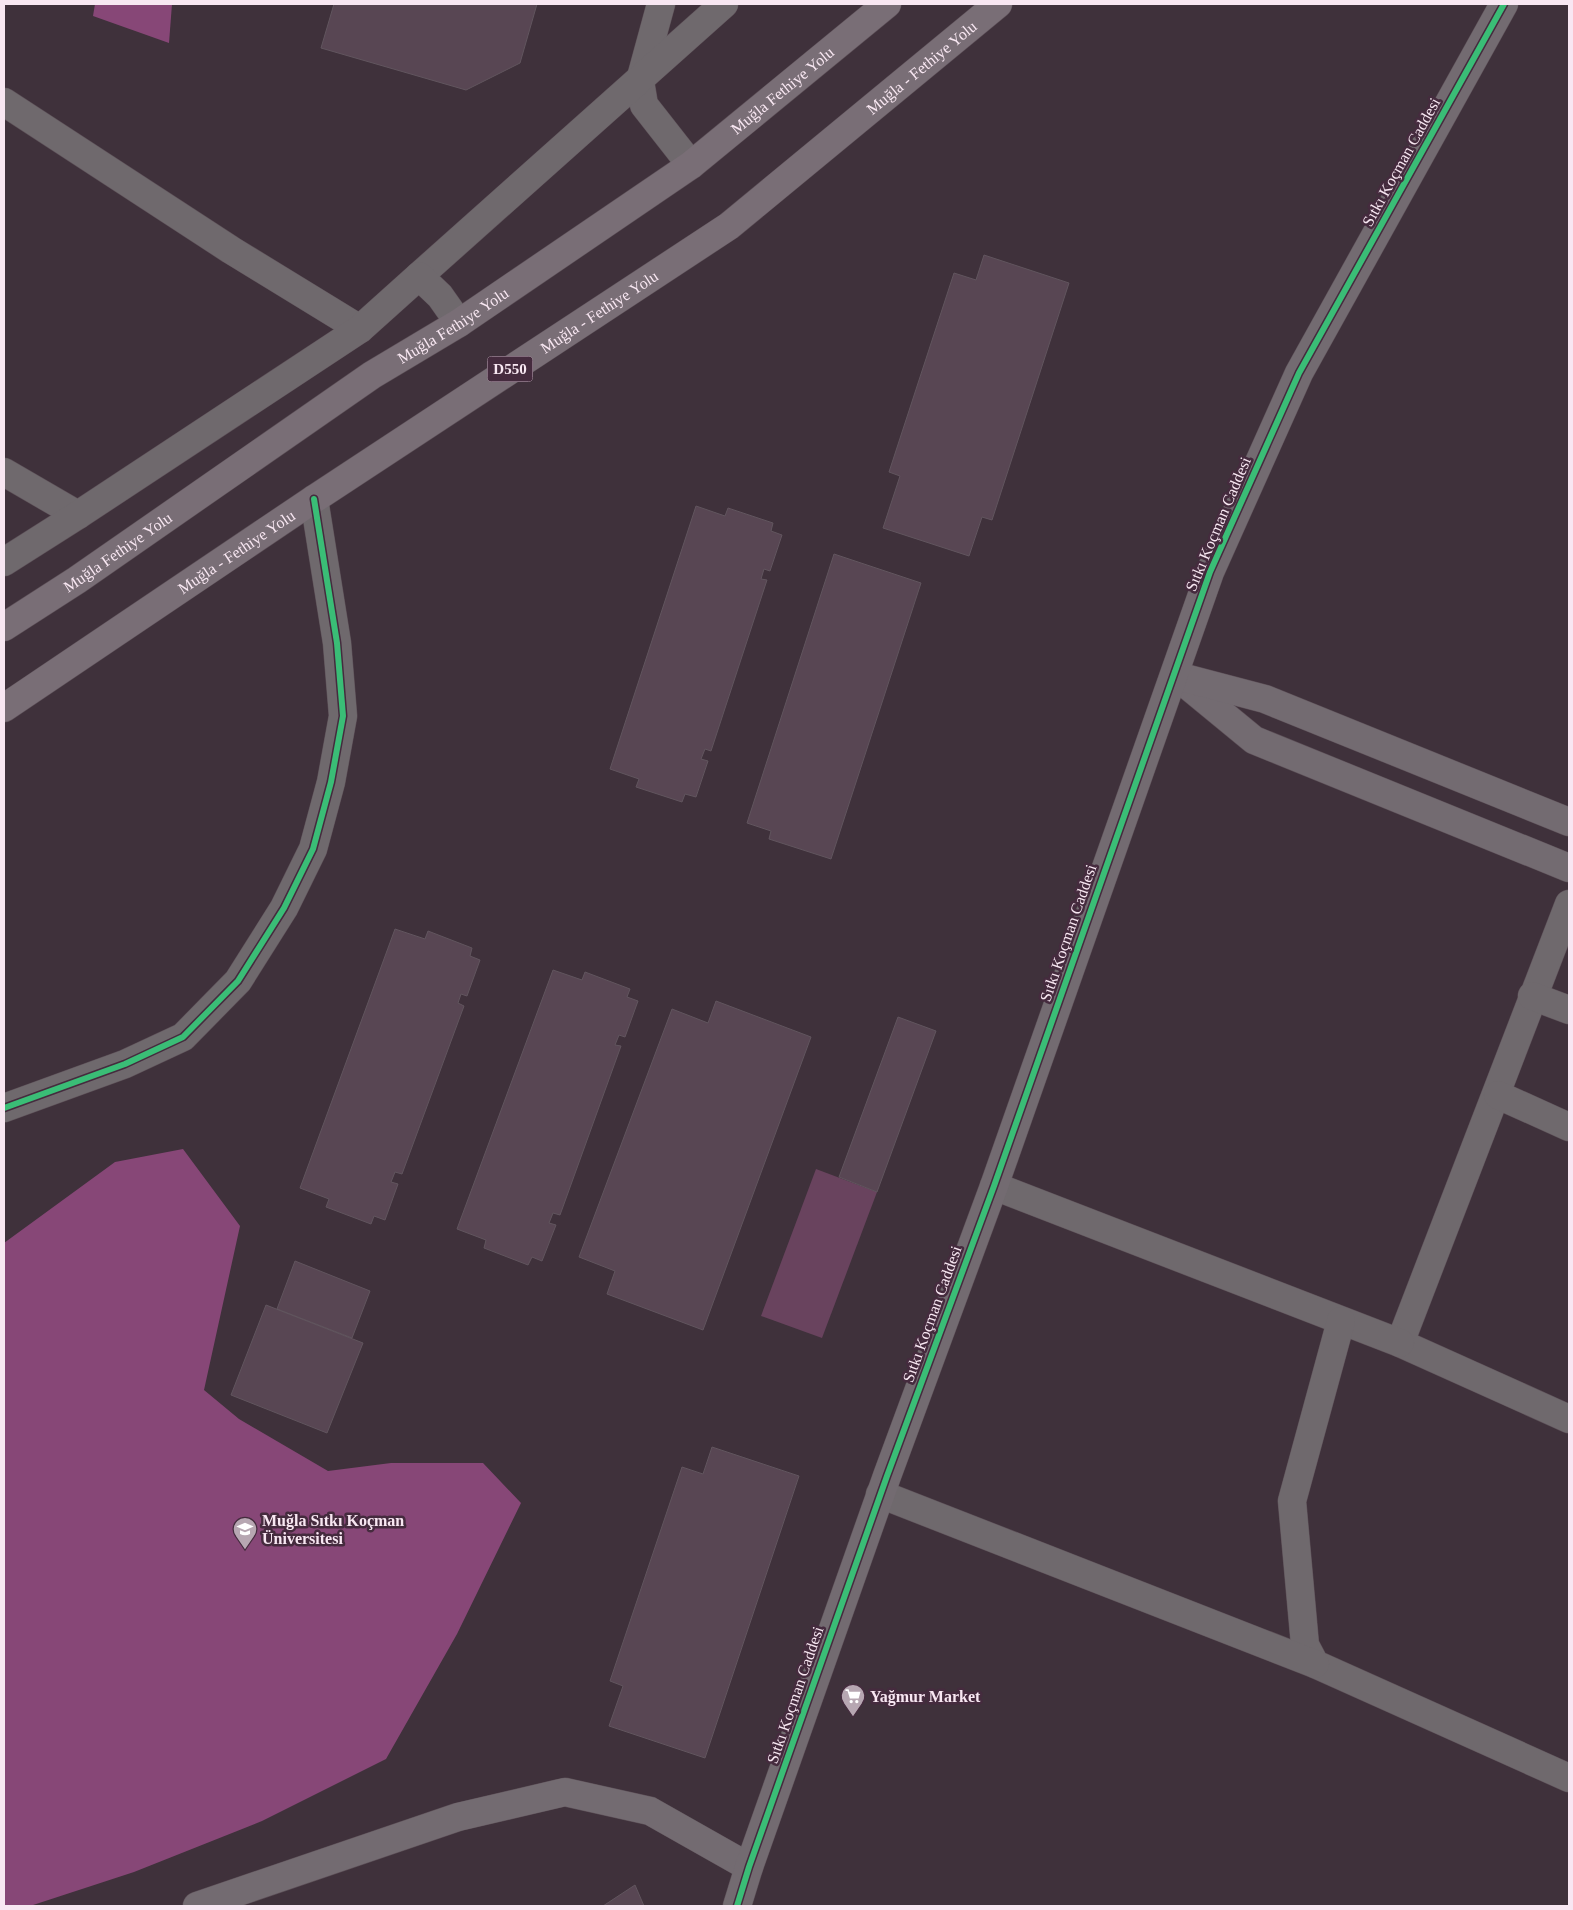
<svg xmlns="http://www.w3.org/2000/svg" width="1573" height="1910" font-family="'Times New Roman',serif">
  <rect width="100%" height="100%" fill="#3f313b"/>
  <!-- green -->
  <polygon fill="#69435e" points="816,1169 877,1192 822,1338 761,1316"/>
  <!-- forest -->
  <g fill="#874777">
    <polygon points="95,4 172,4 169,43 93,16"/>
    <polygon points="183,1149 240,1226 204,1390 239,1419 328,1471 391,1463 483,1463 521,1503 457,1634 386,1759 262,1821 134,1872 30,1906 4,1906 4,1243 115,1162"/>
  </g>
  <!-- building -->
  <g fill="#584653" stroke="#61555e">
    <polygon points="334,4 537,4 520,63 466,90 321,48"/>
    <polygon points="984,255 1069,283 992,520 982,517 969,556 883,528 900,476 889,472 954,273 976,280"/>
    <polygon points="696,506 725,516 728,508 773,523 771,531 782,535 770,571 764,569 761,579 767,580 711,751 705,749 701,759 708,761 696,797 685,794 682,802 636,787 639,779 610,769"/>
    <polygon points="834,554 921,583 831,859 769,839 771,831 747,823"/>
    <polygon points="395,929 425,939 428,931 472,948 470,956 480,960 467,996 461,994 458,1003 464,1006 402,1174 395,1172 391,1182 398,1184 385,1220 374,1216 371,1224 326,1207 329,1199 300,1188"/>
    <polygon points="553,970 582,980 585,972 630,989 627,997 638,1001 625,1037 619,1035 615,1045 621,1046 560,1215 553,1213 549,1223 556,1225 542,1261 532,1257 528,1265 484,1248 486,1240 457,1229"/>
    <polygon points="716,1001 811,1037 703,1330 607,1294 615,1271 579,1257 672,1009 708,1023"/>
    <polygon points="898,1017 936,1031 877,1192 839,1177"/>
    <polygon points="295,1261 370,1291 352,1338 277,1309"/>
    <polygon points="266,1305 363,1343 327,1433 231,1395"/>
    <polygon points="712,1447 799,1476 705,1758 609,1726 623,1686 610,1681 682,1467 703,1474"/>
    <polygon points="635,1885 644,1906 603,1906"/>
  </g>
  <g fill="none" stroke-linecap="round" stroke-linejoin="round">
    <!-- street casing -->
    <g stroke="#5c4f57" stroke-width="29">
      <g id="street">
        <polyline points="661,4 640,81 644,105 691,165"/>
        <polyline points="4,102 231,250 360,329"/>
        <polyline points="419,276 724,4"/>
        <polyline points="4,472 78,515"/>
        <polyline points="4,562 78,515 360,329 419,276 440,296 459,323"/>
        <polyline points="1569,904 1400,1343 1569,1419"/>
        <polyline points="1532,996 1569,1010"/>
        <polyline points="1498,1095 1569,1127"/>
        <polyline points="4,1108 125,1064 183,1037 238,981 284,908 313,849 331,782 343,716 337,643 314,499"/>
        <polyline points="994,1186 1400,1343"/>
        <polyline points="1341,1321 1292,1501 1305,1645 1315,1664 1569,1778"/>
        <polyline points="880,1494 1315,1664"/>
      </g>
    </g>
    <!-- secondary casing -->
    <g stroke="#5c4f57" stroke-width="29">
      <g id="secondary">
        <polyline points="1175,675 1254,740 1569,868"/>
        <polyline points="1185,678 1265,699 1569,822"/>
        <polyline points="197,1906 458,1817 565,1792 650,1811 749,1867"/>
        <polyline points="737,1906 749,1867 887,1476 994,1186 1210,572 1299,373 1504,4"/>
      </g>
    </g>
    <!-- highway casing -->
    <g stroke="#5c4f57" stroke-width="29">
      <g id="highway">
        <path id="s1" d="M4,627L77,580L372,375L459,323L691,165L887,4"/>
        <path id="s2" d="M4,708L314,499L729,226L998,4"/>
      </g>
    </g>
    <!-- street -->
    <use href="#street" stroke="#6f696d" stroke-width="28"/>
    <!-- secondary -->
    <use href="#secondary" stroke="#736b71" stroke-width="28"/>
    <!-- highway -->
    <use href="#highway" stroke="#796e76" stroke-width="28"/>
    <!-- cycleway casing -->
    <g stroke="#452b3e" stroke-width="9">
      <g id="cycleway">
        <polyline points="4,1108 125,1064 183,1037 238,981 284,908 313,849 331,782 343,716 337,643 314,499"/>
        <polyline points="737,1906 749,1867 887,1476 994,1186 1210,572 1299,373 1504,4"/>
      </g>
    </g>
    <!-- cycleway -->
    <use href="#cycleway" stroke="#3abd76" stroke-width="6"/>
  </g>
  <!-- icons -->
  <defs>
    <g id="university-pin" transform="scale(1.25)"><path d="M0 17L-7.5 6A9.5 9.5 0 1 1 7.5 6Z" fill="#b7a7b2" stroke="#452b3e"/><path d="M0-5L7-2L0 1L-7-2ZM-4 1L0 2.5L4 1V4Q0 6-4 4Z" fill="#fff"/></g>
    <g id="supermarket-pin" transform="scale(1.25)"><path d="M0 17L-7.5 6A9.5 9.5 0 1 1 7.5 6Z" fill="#b7a7b2" stroke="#452b3e"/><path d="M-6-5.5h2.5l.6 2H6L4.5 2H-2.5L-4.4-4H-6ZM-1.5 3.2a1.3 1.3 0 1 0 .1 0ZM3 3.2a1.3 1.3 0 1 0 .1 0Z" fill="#fff"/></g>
  </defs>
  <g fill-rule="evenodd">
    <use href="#university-pin" x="245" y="1529"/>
    <use href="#supermarket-pin" x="853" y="1696"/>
  </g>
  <g text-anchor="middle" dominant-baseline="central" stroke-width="5" stroke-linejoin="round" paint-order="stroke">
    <!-- shield labels -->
    <rect fill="#452b3e" stroke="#c2afbc" stroke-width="1" x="487.5" y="356.5" width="45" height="25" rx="4"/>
    <g font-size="15" font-weight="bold" fill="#f8e7f2">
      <text x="510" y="369">D550</text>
    </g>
    <!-- street labels -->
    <g font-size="16" fill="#f8e7f2" stroke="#452b3e">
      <text stroke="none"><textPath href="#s2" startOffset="1120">Muğla - Fethiye Yolu</textPath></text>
      <text stroke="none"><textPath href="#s1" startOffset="946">Muğla Fethiye Yolu</textPath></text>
      <text transform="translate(1401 162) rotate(-61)">Sıtkı Koçman Caddesi</text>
      <text stroke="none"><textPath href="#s2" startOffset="715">Muğla - Fethiye Yolu</textPath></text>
      <text stroke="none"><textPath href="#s1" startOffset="541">Muğla Fethiye Yolu</textPath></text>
      <text transform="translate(1218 524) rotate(-67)">Sıtkı Koçman Caddesi</text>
      <text stroke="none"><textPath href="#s2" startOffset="280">Muğla - Fethiye Yolu</textPath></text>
      <text stroke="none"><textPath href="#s1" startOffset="136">Muğla Fethiye Yolu</textPath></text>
      <text transform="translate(1068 933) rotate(-71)">Sıtkı Koçman Caddesi</text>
      <text transform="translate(932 1314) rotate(-70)">Sıtkı Koçman Caddesi</text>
      <text transform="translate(795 1695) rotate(-71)">Sıtkı Koçman Caddesi</text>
    </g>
    <!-- poi labels -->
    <g font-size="16" font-weight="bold" fill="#f8e7f2" stroke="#452b3e" text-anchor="start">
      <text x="262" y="1520">Muğla Sıtkı Koçman<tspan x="262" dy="18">Üniversitesi</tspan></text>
      <text x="870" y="1696">Yağmur Market</text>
    </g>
  </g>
  <!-- border -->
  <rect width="1573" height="1910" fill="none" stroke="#f8e7f2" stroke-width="10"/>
</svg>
